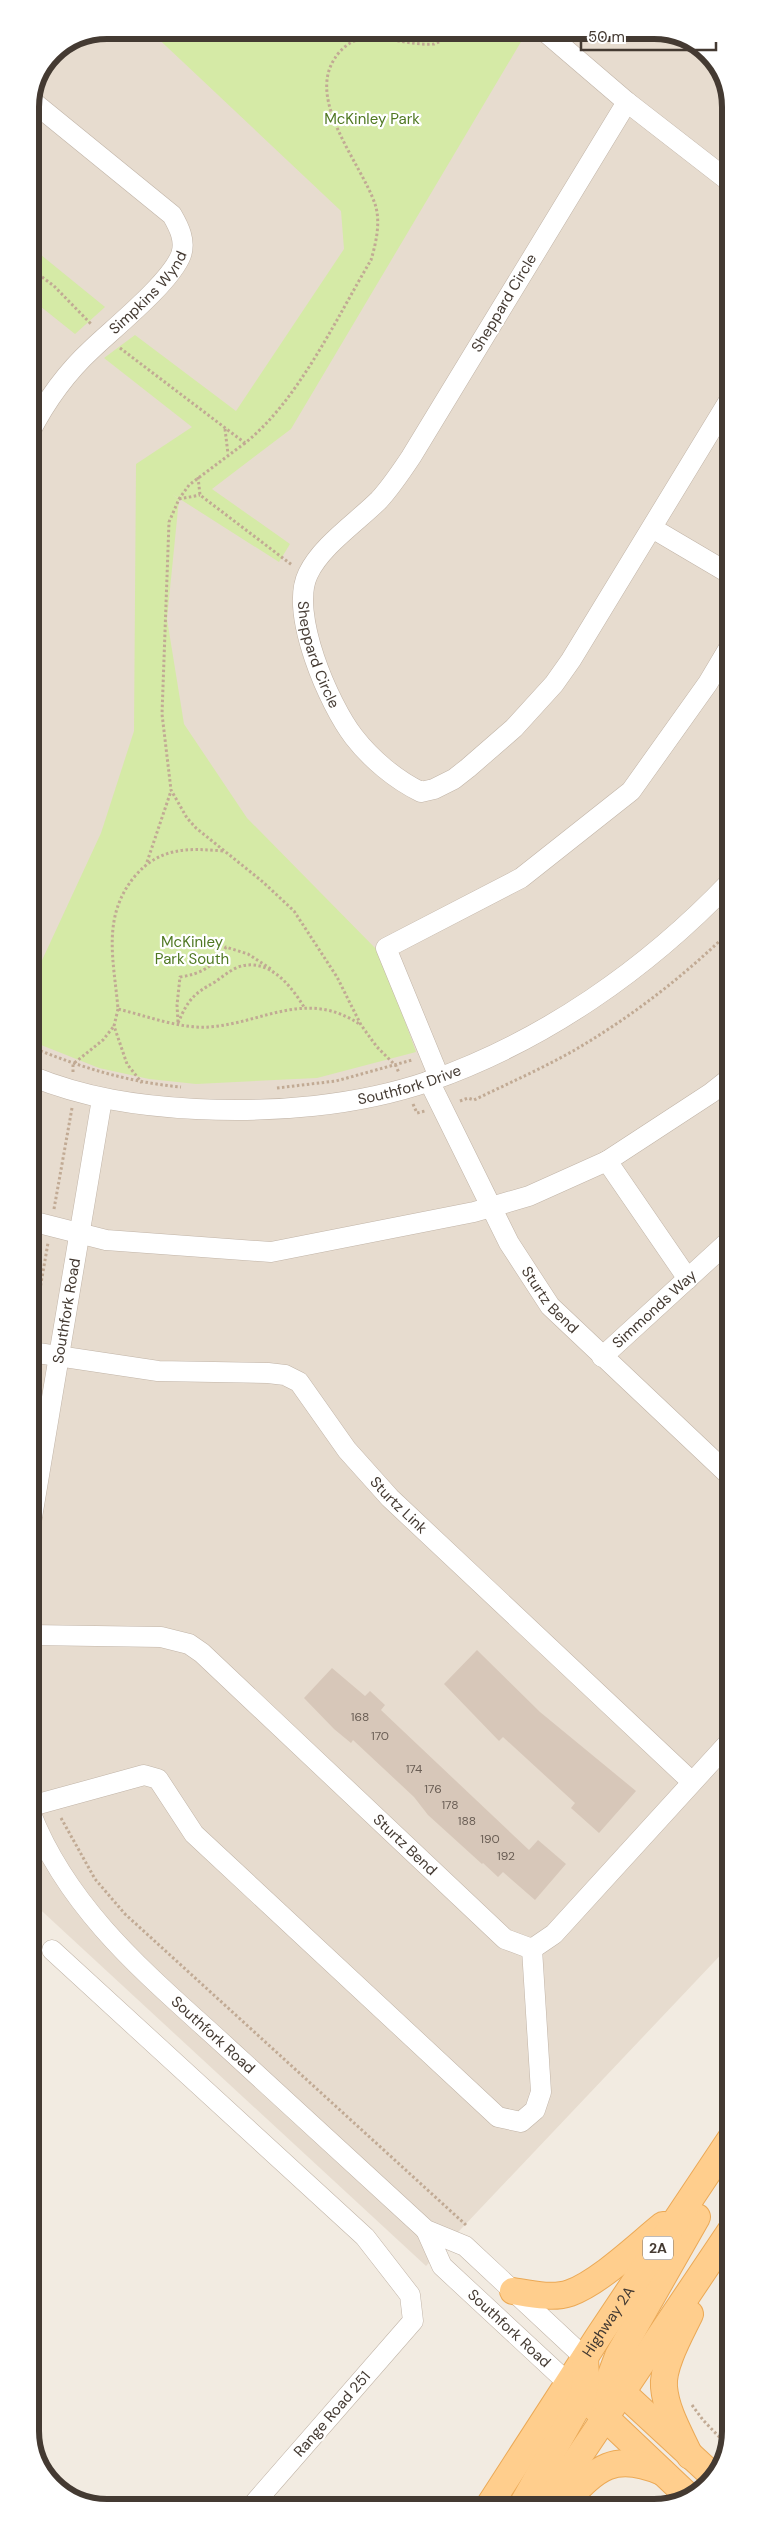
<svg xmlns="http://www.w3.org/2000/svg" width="761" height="2538" font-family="'DM Sans',sans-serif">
  <rect width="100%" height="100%" fill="#f2ebe1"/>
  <!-- residential -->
  <polygon fill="#e7dccf" points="107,30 664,31 705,49 729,92 731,1944 426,2266 31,1901 30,107 53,52"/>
  <!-- green -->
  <g fill="#d5eaa6">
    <polygon points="149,30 528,30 291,429 212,489 290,544 279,562 172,494 179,499 167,619 184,724 247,818 381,954 416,1052 317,1078 196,1084 149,1079 99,1068 31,1041 31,984 101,833 134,731 136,464 192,427 104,358 135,335 236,411 344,249 341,211"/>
    <polygon points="30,246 105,307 75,334 30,298"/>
  </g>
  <!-- building -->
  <g fill="#d7c7b9">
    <polygon points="477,1650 540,1712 636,1791 599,1833 571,1808 575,1803 503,1737 499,1741 444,1684"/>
    <polygon points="332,1668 365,1696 370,1691 385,1705 381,1710 401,1729 529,1850 538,1840 566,1864 535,1900 503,1872 498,1877 483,1863 482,1864 428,1815 414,1797 353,1740 351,1743 334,1729 304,1698"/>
  </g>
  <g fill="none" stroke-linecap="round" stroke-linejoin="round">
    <!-- minor casing -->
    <g stroke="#c1b4a7" stroke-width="21">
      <g id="minor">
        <polyline points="543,30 627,102 730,182"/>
        <path id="s1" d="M627,102L411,457C401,472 391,487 379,500C357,522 321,546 308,574C289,613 329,705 354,737C371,759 396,780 421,792L434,789L454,779L468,768L514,728L554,684L571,660L730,399"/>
        <path id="s2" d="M30,432C46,401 67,372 92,349C115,327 170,283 181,255C186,241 179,227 172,215L32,101"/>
        <polyline points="652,528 730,574"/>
        <path id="s3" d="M31,1076C85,1098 138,1106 196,1109C273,1113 357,1106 430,1081C544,1041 647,969 730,882"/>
        <polyline points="439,1077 386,948 521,878 631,791 708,683 730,646"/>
        <path id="s4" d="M429,1081L509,1243L550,1306L730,1476"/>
        <polyline points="607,1161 688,1279"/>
        <polyline points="31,1221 106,1240 271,1252 474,1212 529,1196 607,1161 711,1093 730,1078"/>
        <path id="s5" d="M31,1352L158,1371L268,1373L285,1375L299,1382L347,1450L390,1498L691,1781"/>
        <path id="s6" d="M602,1357L730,1240"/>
        <path id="s7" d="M31,1523L102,1099"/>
        <path id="s8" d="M31,1635L161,1637L189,1644L202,1653L505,1939L532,1949L554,1934L731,1740"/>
        <polyline points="31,1806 144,1775 158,1779 194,1834 498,2117 521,2122 535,2110 541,2092 532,1949"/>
        <path id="s9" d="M31,1814C71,1915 154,1980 231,2051C296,2110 361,2170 426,2230L465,2246L585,2358"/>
        <polyline points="52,1950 365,2237 410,2295 413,2321 251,2507"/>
        <path id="s10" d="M426,2230L442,2266L568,2383"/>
      </g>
    </g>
    <!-- major casing -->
    <g stroke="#eba956" stroke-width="28">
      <g id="major">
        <path d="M513,2291C531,2294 553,2299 570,2293C600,2282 638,2245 663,2225"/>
        <path d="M690,2314C681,2333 662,2366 664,2387C666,2411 680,2434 690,2456"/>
        <polyline points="609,2380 714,2477"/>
        <polyline points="594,2407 688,2496"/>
        <polyline points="606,2412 609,2380 618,2356 697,2217"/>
        <path id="s11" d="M488,2507L598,2337L731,2138"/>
        <polyline points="521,2507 583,2397 586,2378 585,2358"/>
        <polyline points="545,2507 731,2230"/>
        <path d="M560,2507C595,2471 610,2450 662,2472"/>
      </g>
    </g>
    <!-- path -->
    <g stroke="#c1aa94" stroke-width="3" stroke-dasharray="2.5 2.5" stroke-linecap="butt">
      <polyline points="30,268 54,286 92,325"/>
      <path d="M120,348L245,443C298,401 336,319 371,260C376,243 381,222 375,204C361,163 306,101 335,58C339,51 350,41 358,40C382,34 409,46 434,44L441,41L449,30"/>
      <polyline points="225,429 228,454"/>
      <polyline points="245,443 189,485 179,499 169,522 162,714 171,790 187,818 196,828 263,882 294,911 337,977 361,1025 377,1047 396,1066 399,1073"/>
      <polyline points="198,477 200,495 292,565"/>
      <polyline points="179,499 200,495"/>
      <path d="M223,851C188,848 160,847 135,876C101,917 114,961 118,1009C147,1016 180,1029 209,1027C264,1023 306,988 361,1025"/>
      <polyline points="147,862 171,791"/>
      <polyline points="118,1009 114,1026 127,1064 142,1083"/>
      <path d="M178,1022L177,1005L180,977C201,974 215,966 226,947L248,954L271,969"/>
      <path d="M178,1023C188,1000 193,994 215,982C222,977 229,971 238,967C268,957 290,984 304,1007"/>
      <path d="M31,1047C80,1067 127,1082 181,1087"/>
      <polyline points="73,1072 73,1064 103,1040 114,1026"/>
      <polyline points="277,1088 336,1081 412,1060"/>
      <path d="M460,1101L468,1098L474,1100C507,1084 541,1069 573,1051C630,1018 683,977 730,931"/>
      <polyline points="413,1104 417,1113 425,1111"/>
      <polyline points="54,1209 72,1108"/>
      <polyline points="32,1335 48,1243"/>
      <polyline points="61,1818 95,1879 125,1914 466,2225"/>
      <polyline points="692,2405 703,2420 726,2444"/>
    </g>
    <!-- minor -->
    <use href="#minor" stroke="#fff" stroke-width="20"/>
    <!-- major -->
    <use href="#major" stroke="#ffce8d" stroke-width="26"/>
  </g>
  <g text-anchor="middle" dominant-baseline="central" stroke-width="4.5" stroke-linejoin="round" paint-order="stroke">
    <!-- number labels -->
    <g font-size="12" fill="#695d54">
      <text x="360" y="1717">168</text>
      <text x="380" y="1736">170</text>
      <text x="414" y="1769">174</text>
      <text x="433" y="1789">176</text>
      <text x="450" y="1805">178</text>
      <text x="467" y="1821">188</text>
      <text x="490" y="1839">190</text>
      <text x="506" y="1856">192</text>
    </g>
    <!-- shield labels -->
    <rect fill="#fff" stroke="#7c7570" stroke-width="1" x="643" y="2236.5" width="30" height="23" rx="4"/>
    <g font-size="14" font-weight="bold" fill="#443a32">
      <text x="658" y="2248">2A</text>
    </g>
    <!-- park labels -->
    <g font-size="15" fill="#4f7822" stroke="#fff">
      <text x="372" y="119">McKinley Park</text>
      <text x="192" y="942">McKinley<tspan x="192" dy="17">Park South</tspan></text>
    </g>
    <!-- street labels -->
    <g font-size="15" fill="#443a32" stroke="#fff">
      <text stroke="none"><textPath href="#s2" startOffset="184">Simpkins Wynd</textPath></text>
      <text transform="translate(504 303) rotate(-59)">Sheppard Circle</text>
      <text stroke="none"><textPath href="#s1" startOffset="656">Sheppard Circle</textPath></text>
      <text stroke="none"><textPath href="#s3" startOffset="385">Southfork Drive</textPath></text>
      <text stroke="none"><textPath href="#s4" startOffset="251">Sturtz Bend</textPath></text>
      <text stroke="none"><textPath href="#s6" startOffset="71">Simmonds Way</textPath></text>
      <text stroke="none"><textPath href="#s7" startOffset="215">Southfork Road</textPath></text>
      <text stroke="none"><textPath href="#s5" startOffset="430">Sturtz Link</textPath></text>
      <text stroke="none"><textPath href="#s8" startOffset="454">Sturtz Bend</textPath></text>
      <text stroke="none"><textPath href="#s9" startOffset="289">Southfork Road</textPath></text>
      <text stroke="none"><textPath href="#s11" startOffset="221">Highway 2A</textPath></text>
      <text stroke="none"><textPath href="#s10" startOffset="131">Southfork Road</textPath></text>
      <text transform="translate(332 2414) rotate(-49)">Range Road 251</text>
    </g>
  </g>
  <!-- crop -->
  <path d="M0 0H761V2538H0ZM107 39H654A68 68 0 0 1 722 107V2431A68 68 0 0 1 654 2499H107A68 68 0 0 1 39 2431V107A68 68 0 0 1 107 39Z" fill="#fff" fill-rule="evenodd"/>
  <path fill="none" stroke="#443a32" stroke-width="6" d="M107 39H654A68 68 0 0 1 722 107V2431A68 68 0 0 1 654 2499H107A68 68 0 0 1 39 2431V107A68 68 0 0 1 107 39Z"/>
  <!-- scale -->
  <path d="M581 42v8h135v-8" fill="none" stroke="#443a32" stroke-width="2.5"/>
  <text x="588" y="42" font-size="15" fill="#443a32" stroke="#ffffff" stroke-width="4" paint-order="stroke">50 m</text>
</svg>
